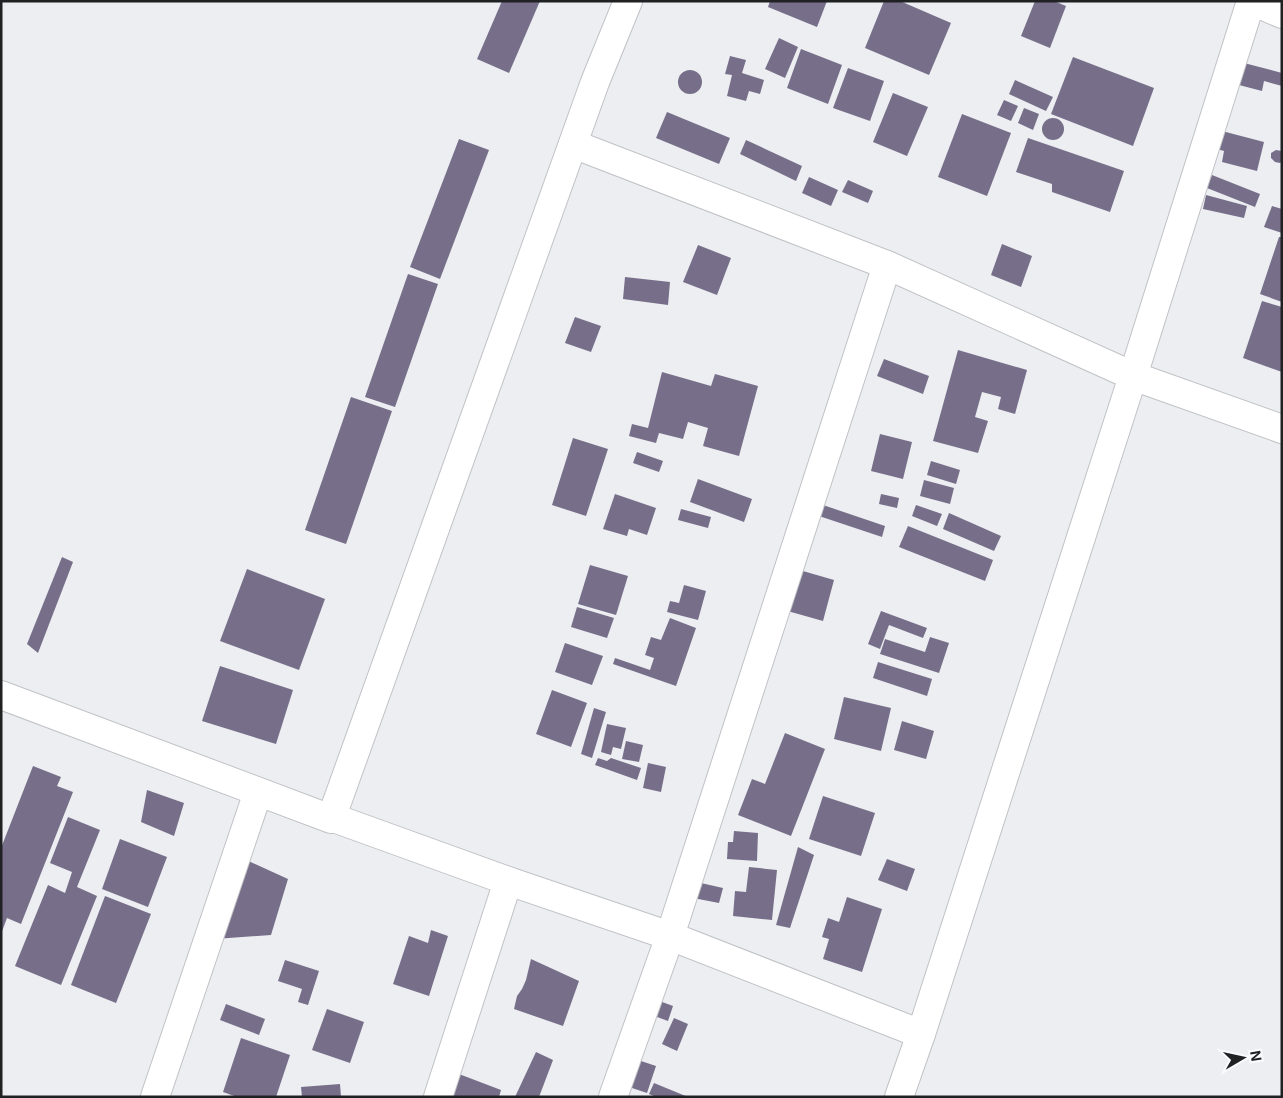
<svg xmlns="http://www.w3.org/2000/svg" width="1283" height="1098" font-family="Inter,sans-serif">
  <rect width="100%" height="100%" fill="#eceef1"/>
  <!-- building -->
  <g fill="#776f8a">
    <polygon points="502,1 540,1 509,73 477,59"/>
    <polygon points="770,1 827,1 817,27 768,7"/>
    <polygon points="884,1 900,1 951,23 929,75 865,48"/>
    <polygon points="1035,1 1054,1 1066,6 1050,48 1021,36"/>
    <polygon points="779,38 798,47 785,78 765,69"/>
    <polygon points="801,49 842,65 828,104 787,88"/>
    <polygon points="730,56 746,60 742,73 764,80 760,94 749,91 746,101 727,96 732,75 725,74"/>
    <polygon points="1073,57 1154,88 1133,146 1051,114"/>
    <polygon points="1244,63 1282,73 1282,86 1264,81 1262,91 1239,85"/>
    <polygon points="848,68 884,81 870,121 833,108"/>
    <circle cx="690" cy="82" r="12"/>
    <polygon points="1015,80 1053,97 1046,111 1009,94"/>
    <polygon points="893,93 928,107 907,156 873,142"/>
    <polygon points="1004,100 1018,106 1011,121 997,115"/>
    <polygon points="1024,108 1039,114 1033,130 1018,123"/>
    <polygon points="667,112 730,138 719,164 656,138"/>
    <polygon points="962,114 1011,133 987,196 938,177"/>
    <circle cx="1053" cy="129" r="11"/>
    <polygon points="1222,131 1264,142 1257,171 1222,162 1224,151 1217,149"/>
    <polygon points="1028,138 1124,171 1110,212 1052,192 1052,184 1016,172"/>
    <polygon points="459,139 489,150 440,279 410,267"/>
    <polygon points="746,140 802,166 796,181 740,154"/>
    <polygon points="1276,150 1282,151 1282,161 1280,163 1275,162 1271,158 1271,153"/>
    <polygon points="1212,175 1260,194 1255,207 1207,188"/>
    <polygon points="809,177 838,190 831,206 802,193"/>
    <polygon points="848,180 873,191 868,203 842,192"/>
    <polygon points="1206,195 1247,206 1244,218 1203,209"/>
    <polygon points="1272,206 1282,209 1282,233 1264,227"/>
    <polygon points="1279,237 1282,237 1282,302 1260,294"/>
    <polygon points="1002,244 1032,256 1021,287 991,275"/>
    <polygon points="698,245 731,258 717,295 683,282"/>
    <polygon points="408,274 438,284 395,407 365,397"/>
    <polygon points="625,277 670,282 668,305 623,299"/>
    <polygon points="1262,301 1282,307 1282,372 1243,358"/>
    <polygon points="575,317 601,326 591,352 565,343"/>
    <polygon points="958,350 1027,370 1015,414 998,409 1001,397 982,392 975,417 988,421 978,453 933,441"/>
    <polygon points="884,359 929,376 923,394 877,376"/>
    <polygon points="662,372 711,386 715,374 758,386 739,456 703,446 708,428 688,422 683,439 659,433 656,443 629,436 632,424 648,428"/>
    <polygon points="351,397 392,411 346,544 305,530"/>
    <polygon points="880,434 912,442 903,479 871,471"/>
    <polygon points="573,438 608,449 586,516 552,505"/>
    <polygon points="637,452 663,461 659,472 633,463"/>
    <polygon points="931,461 960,470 956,484 927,475"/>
    <polygon points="698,479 752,499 744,522 690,502"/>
    <polygon points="924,480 954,488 950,504 920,496"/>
    <polygon points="615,494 656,508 647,535 629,529 627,536 603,529"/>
    <polygon points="881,494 899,498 897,508 879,504"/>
    <polygon points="823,505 885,526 882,537 819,516"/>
    <polygon points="916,505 942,514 937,526 912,516"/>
    <polygon points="681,509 711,517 708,528 678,520"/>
    <polygon points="949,513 1001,536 994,551 943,529"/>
    <polygon points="908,526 993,560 985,581 899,547"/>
    <polygon points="62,557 73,562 38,653 27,644"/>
    <polygon points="590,565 628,576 616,615 578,604"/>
    <polygon points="247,569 325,599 299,670 220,641"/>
    <polygon points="796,569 834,580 823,621 784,610"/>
    <polygon points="684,585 706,591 698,620 667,612 670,601 679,603"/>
    <polygon points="577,607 614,618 607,638 571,627"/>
    <polygon points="881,611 927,628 923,638 889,625 880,649 868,644"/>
    <polygon points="670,618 696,628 676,686 613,664 615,658 650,670 654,658 645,655 651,637 661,640"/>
    <polygon points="930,637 949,643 939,673 880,654 885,639 925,652"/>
    <polygon points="565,643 603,656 592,685 555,672"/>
    <polygon points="878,662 932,679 927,696 873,678"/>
    <polygon points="220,666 293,690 276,744 202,721"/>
    <polygon points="552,690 587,703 571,747 536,734"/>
    <polygon points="844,697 891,708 881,751 834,739"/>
    <polygon points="594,708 606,712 592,758 581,754"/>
    <polygon points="902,721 934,731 926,759 894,750"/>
    <polygon points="607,724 626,728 621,749 613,747 611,755 601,752"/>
    <polygon points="785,733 825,749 791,836 738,815 752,779 765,784"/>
    <polygon points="626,741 643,745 639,762 622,759"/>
    <polygon points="598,758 607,761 611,758 641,768 637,780 595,765"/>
    <polygon points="648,763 666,767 661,792 643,788"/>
    <polygon points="33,766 61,777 57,786 73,792 21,924 7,918 1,934 1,848"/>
    <polygon points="147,790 184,803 174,836 141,822"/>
    <polygon points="823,796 875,813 861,856 809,839"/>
    <polygon points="68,817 100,830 77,887 97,896 61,985 15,966 48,885 65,893 72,872 50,863"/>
    <polygon points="734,831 758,833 757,861 727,859 728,842 733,842"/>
    <polygon points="120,839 167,857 148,907 102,889"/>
    <polygon points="798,847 814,855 790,928 776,925"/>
    <polygon points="244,859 288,879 271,935 215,939"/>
    <polygon points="887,859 915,869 907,891 878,880"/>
    <polygon points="749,867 777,870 772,920 733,916 735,891 746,892"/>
    <polygon points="692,881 723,888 719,903 688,897"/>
    <polygon points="105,896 151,914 116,1003 71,985"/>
    <polygon points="847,897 882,909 862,972 823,959 829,939 822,937 828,918 839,922"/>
    <polygon points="431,930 448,936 429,996 393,984 409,936 428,943"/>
    <polygon points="531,959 579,981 563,1026 514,1009 517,996 522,989 526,980"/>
    <polygon points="285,960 319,971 308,1005 298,1002 302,989 278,981"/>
    <polygon points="654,999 673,1006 668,1021 649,1014"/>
    <polygon points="226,1004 265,1019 259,1035 220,1020"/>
    <polygon points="327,1009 364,1022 350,1063 312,1050"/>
    <polygon points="674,1018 688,1024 677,1051 662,1044"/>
    <polygon points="241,1038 290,1055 276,1097 237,1097 223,1092"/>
    <polygon points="536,1052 553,1060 539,1097 515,1097"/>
    <polygon points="635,1059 656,1066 647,1093 626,1086"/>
    <polygon points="459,1074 501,1090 499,1097 458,1097 452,1095"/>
    <polygon points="654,1083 688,1097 656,1097 649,1094"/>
    <polygon points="340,1084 341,1097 302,1097 301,1087"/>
  </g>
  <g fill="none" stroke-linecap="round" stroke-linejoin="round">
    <!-- street casing -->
    <g stroke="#c0c2c5" stroke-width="30">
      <g id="street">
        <polyline points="1252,1 1282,14"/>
        <polyline points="573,144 887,265 1133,376 1282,429"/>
        <polyline points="1,695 331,819 595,82 628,1"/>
        <polyline points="331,817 508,881 438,1097"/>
        <polyline points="508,881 670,936 921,1034"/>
        <polyline points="155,1097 258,792"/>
        <polyline points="613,1097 670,936 887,265"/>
        <polyline points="899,1097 921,1034 1133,376 1251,1"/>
      </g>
    </g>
    <!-- street -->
    <use href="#street" stroke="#fff" stroke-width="28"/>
  </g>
  <!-- border -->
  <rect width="1283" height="1098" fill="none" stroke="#202122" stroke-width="5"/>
  <!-- north arrow -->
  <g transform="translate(1243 1058) rotate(81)" stroke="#f9fbfe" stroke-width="4" paint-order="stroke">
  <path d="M0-4L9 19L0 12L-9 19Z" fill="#202122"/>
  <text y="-8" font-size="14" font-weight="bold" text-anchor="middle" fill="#202122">N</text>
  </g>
</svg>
